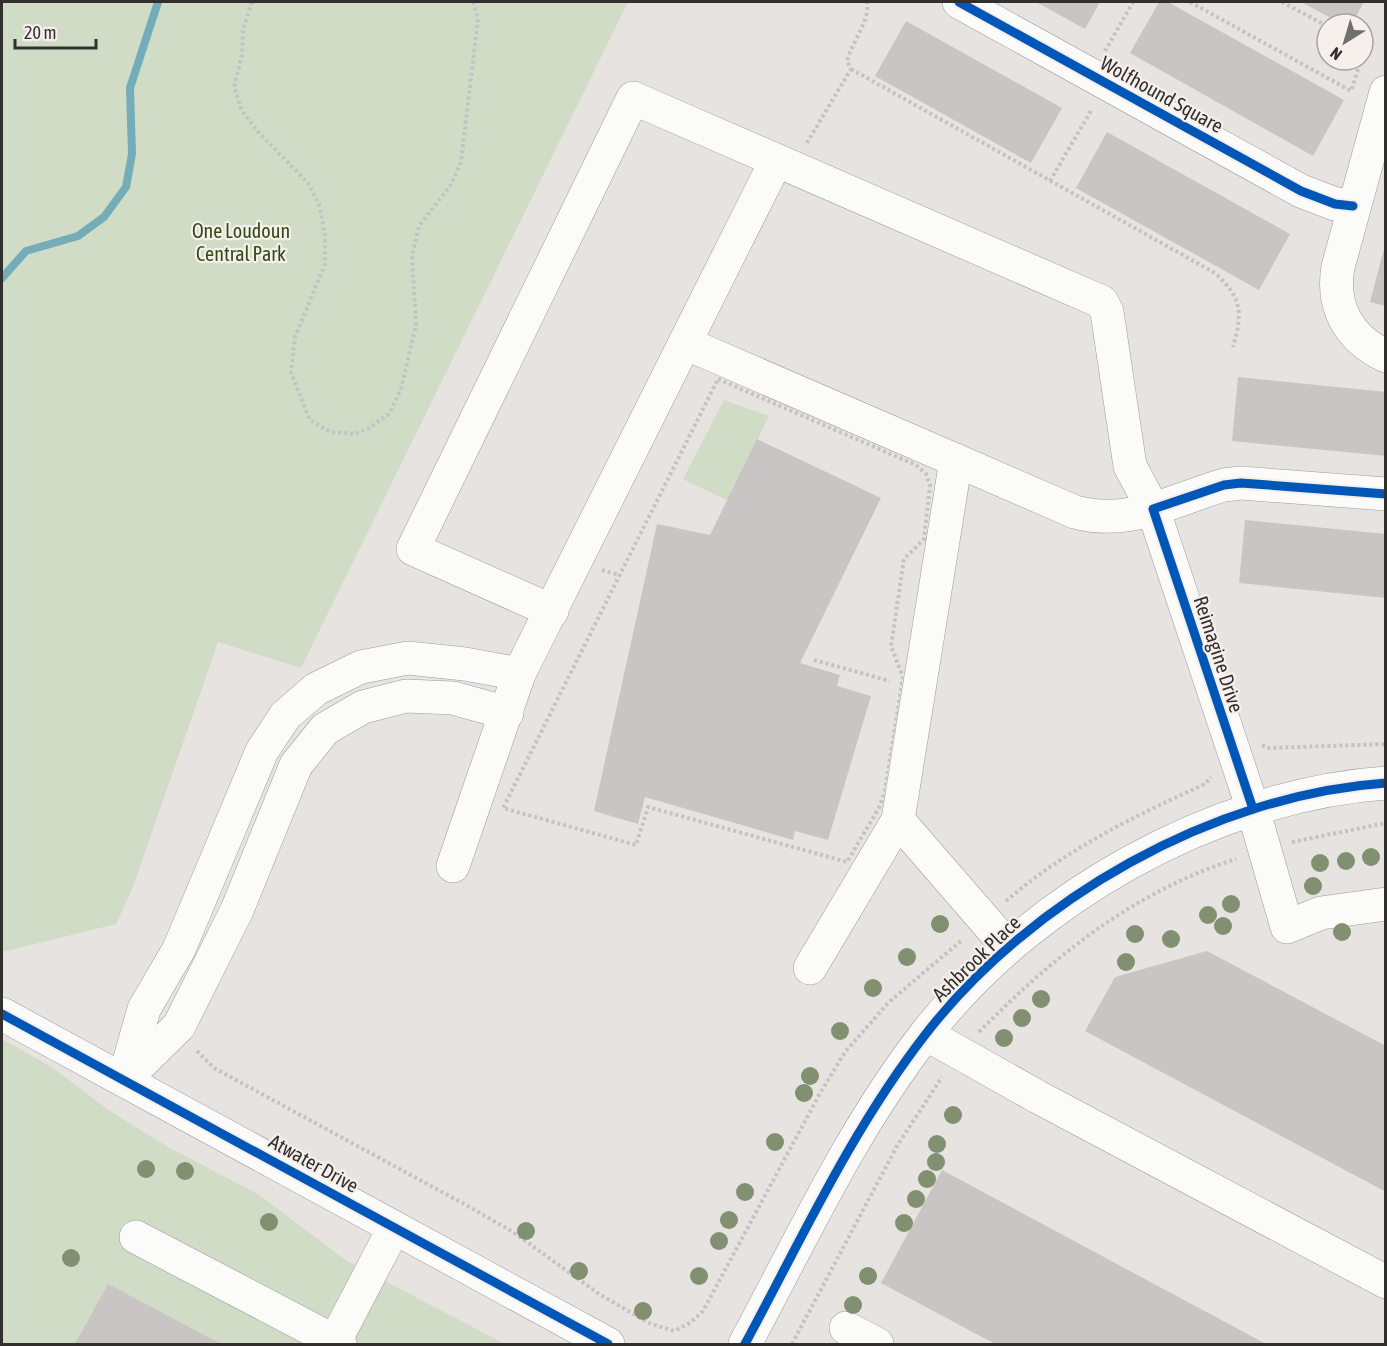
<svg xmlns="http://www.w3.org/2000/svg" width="1387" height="1346" font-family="'Asap Condensed',sans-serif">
  <rect width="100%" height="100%" fill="#e7e3e1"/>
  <!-- green -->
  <g fill="#d1dcc6">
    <polygon points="2,2 628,2 301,668 218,642 133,887 116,924 2,952"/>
    <polygon points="724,400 769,416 728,501 683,479"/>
    <polygon points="2,1039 53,1068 110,1111 168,1147 258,1194 347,1261 505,1344 2,1344"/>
  </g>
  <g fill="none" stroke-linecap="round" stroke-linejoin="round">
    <!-- stream -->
    <polyline stroke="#74acb8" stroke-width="8" points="2,278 26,251 78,236 104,217 126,187 132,154 130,88 158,2"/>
  </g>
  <!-- building -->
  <g fill="#c8c5c4">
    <polygon points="1036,2 1100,2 1085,29"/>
    <polygon points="1159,2 1168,2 1344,100 1313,156 1130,53"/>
    <polygon points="1301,2 1364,2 1352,24 1342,24"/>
    <polygon points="906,21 1062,108 1031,163 875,76"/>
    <polygon points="1107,132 1290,234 1259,290 1076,188"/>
    <polygon points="1385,245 1386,245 1386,306 1370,302"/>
    <polygon points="1238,377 1386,392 1386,456 1232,441"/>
    <polygon points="757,439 881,498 800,663 840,675 837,686 871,696 828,840 795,831 793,840 645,797 638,824 594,811 657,524 710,535"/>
    <polygon points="1245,520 1386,534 1386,598 1239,583"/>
    <polygon points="1207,951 1386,1046 1386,1192 1085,1031 1115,977"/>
    <polygon points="942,1170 1266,1344 995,1344 881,1283"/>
    <polygon points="108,1284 221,1344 75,1344"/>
  </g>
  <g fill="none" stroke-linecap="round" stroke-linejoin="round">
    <!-- minor casing -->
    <g stroke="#9d9b9a" stroke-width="34">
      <g id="minor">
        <polyline points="959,2 1301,191 1335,204 1353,206"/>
        <path d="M1386,92L1338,267C1331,307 1349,339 1386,356"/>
        <path d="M685,343L1075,512C1130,527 1172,500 1224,485L1241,483L1386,494"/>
        <polyline points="956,460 898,820 1008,947"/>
        <polyline points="552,611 413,549 633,98 1102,302 1107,312 1130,466 1153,509 1253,809 1287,927 1321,913 1386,904"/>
        <polyline points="453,866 519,674 776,161"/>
        <polyline points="810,968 898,820"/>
        <polyline points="2,1014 608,1344"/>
        <polyline points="926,1034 1038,1097 1386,1282"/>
        <polyline points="126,1078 179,1026 237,910 296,765 325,729 363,707 406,696 453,698 507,713"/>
        <polyline points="124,1080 144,1009 179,949 262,751 285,716 316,689 361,667 408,658 465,664 519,674"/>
        <polyline points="136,1237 340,1344"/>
        <polyline points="846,1328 877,1344"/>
        <polyline points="335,1341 394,1228"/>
        <path d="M745,1344C801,1240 852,1129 925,1035C1030,899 1213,795 1386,783"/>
      </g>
    </g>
    <!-- path -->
    <g stroke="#c4c3c3" stroke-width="4" stroke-dasharray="3 3" stroke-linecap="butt">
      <polyline points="252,2 243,29 242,55 234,87 242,111 260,134 308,183 319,204 325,236 325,264 295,337 291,373 310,420 330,432 355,434 369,428 389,414 401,389 416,325 412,255 419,226 450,186 461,162 478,19 473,2"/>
      <polyline points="1190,2 1351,91 1361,60"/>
      <polyline points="1282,2 1327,26"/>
      <polyline points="1363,45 1365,47 1363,54"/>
      <polyline points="1105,51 1133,2"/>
      <path d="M851,69L1215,273C1242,298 1243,312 1233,347"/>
      <path d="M807,143L851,69L847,61C851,44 871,19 867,2"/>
      <polyline points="1050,181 1092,109"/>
      <polygon points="718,379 916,465 926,474 930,485 924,539 904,559 891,646 903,677 885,790 880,806 847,862 648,807 636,845 503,808"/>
      <polyline points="602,570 620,575"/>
      <polyline points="814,660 890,681"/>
      <polyline points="1262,745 1269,748 1386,744"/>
      <polyline points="1292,842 1386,823"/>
      <path d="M1006,901C1065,850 1134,816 1205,784L1211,777"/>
      <path d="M979,1032C1054,956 1133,892 1236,859"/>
      <polyline points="197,1051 214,1068 466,1205 513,1232 599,1294 651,1324 674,1331 690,1323 703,1311 819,1095 845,1052 888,1003 962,940"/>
      <polyline points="792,1344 897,1146 942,1077"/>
    </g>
    <!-- minor -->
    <use href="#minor" stroke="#fbfbfa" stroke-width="33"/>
    <!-- cycleway casing -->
    <g stroke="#f6efec" stroke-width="13">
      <g id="cycleway">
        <polyline points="959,2 1301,191 1335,204 1353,206"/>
        <polyline points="1253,809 1153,509 1224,485 1241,483 1386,494"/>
        <polyline points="2,1014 608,1344"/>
        <path d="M745,1344C801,1240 852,1129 925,1035C1030,899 1213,795 1386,783"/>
      </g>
    </g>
    <!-- cycleway -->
    <use href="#cycleway" stroke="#0057b8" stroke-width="9"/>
  </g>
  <!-- trees -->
  <g fill="#819070">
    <circle cx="1371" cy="857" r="9"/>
    <circle cx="1346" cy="861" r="9"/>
    <circle cx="1320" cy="863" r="9"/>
    <circle cx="1313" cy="886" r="9"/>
    <circle cx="1231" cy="904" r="9"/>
    <circle cx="1208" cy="915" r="9"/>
    <circle cx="940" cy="924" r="9"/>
    <circle cx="1223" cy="926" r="9"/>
    <circle cx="1342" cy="932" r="9"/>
    <circle cx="1135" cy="934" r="9"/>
    <circle cx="1171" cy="939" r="9"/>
    <circle cx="907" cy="957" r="9"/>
    <circle cx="1126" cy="962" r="9"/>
    <circle cx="873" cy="988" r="9"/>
    <circle cx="1041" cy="999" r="9"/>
    <circle cx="1022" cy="1018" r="9"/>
    <circle cx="840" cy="1031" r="9"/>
    <circle cx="1004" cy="1038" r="9"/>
    <circle cx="810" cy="1076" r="9"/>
    <circle cx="804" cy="1093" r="9"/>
    <circle cx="953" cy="1115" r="9"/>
    <circle cx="775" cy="1142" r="9"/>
    <circle cx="937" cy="1144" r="9"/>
    <circle cx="936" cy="1162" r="9"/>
    <circle cx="146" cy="1169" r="9"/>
    <circle cx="185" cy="1171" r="9"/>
    <circle cx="927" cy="1179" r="9"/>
    <circle cx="745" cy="1192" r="9"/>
    <circle cx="916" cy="1199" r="9"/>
    <circle cx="729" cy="1220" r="9"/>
    <circle cx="269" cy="1222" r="9"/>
    <circle cx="904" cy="1223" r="9"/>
    <circle cx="526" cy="1231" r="9"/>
    <circle cx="719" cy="1241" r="9"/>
    <circle cx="71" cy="1258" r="9"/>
    <circle cx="579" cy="1271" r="9"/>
    <circle cx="699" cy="1276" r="9"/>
    <circle cx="868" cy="1276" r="9"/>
    <circle cx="853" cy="1305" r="9"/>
    <circle cx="643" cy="1311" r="9"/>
  </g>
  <g text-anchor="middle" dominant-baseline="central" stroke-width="4.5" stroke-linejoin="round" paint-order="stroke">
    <!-- street labels -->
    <g font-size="20" fill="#32302f" stroke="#f6efec">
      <text transform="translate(1162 94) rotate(29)">Wolfhound Square</text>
      <text transform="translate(1219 654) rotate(72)">Reimagine Drive</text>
      <text transform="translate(976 958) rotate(-44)">Ashbrook Place</text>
      <text transform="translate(314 1163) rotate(29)">Atwater Drive</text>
    </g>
    <!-- park labels -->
    <g font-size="20" fill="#2e4c13" stroke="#f6efec">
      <text x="241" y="230">One Loudoun<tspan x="241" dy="23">Central Park</tspan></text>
    </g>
  </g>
  <!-- border -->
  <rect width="1387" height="1346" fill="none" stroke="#32302f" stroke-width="6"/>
  <!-- north arrow -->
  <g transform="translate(1345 42) rotate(217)"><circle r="28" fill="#f6efec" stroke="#a8a3a0" stroke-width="1.5"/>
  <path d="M0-4.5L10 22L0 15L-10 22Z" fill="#716f6d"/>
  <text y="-9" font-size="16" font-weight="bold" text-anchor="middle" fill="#32302f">N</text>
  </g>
  <!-- scale -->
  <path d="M15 39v9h81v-9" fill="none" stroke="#32302f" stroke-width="3"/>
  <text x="24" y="39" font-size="18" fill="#32302f" stroke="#f6efec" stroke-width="4.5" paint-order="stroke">20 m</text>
</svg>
